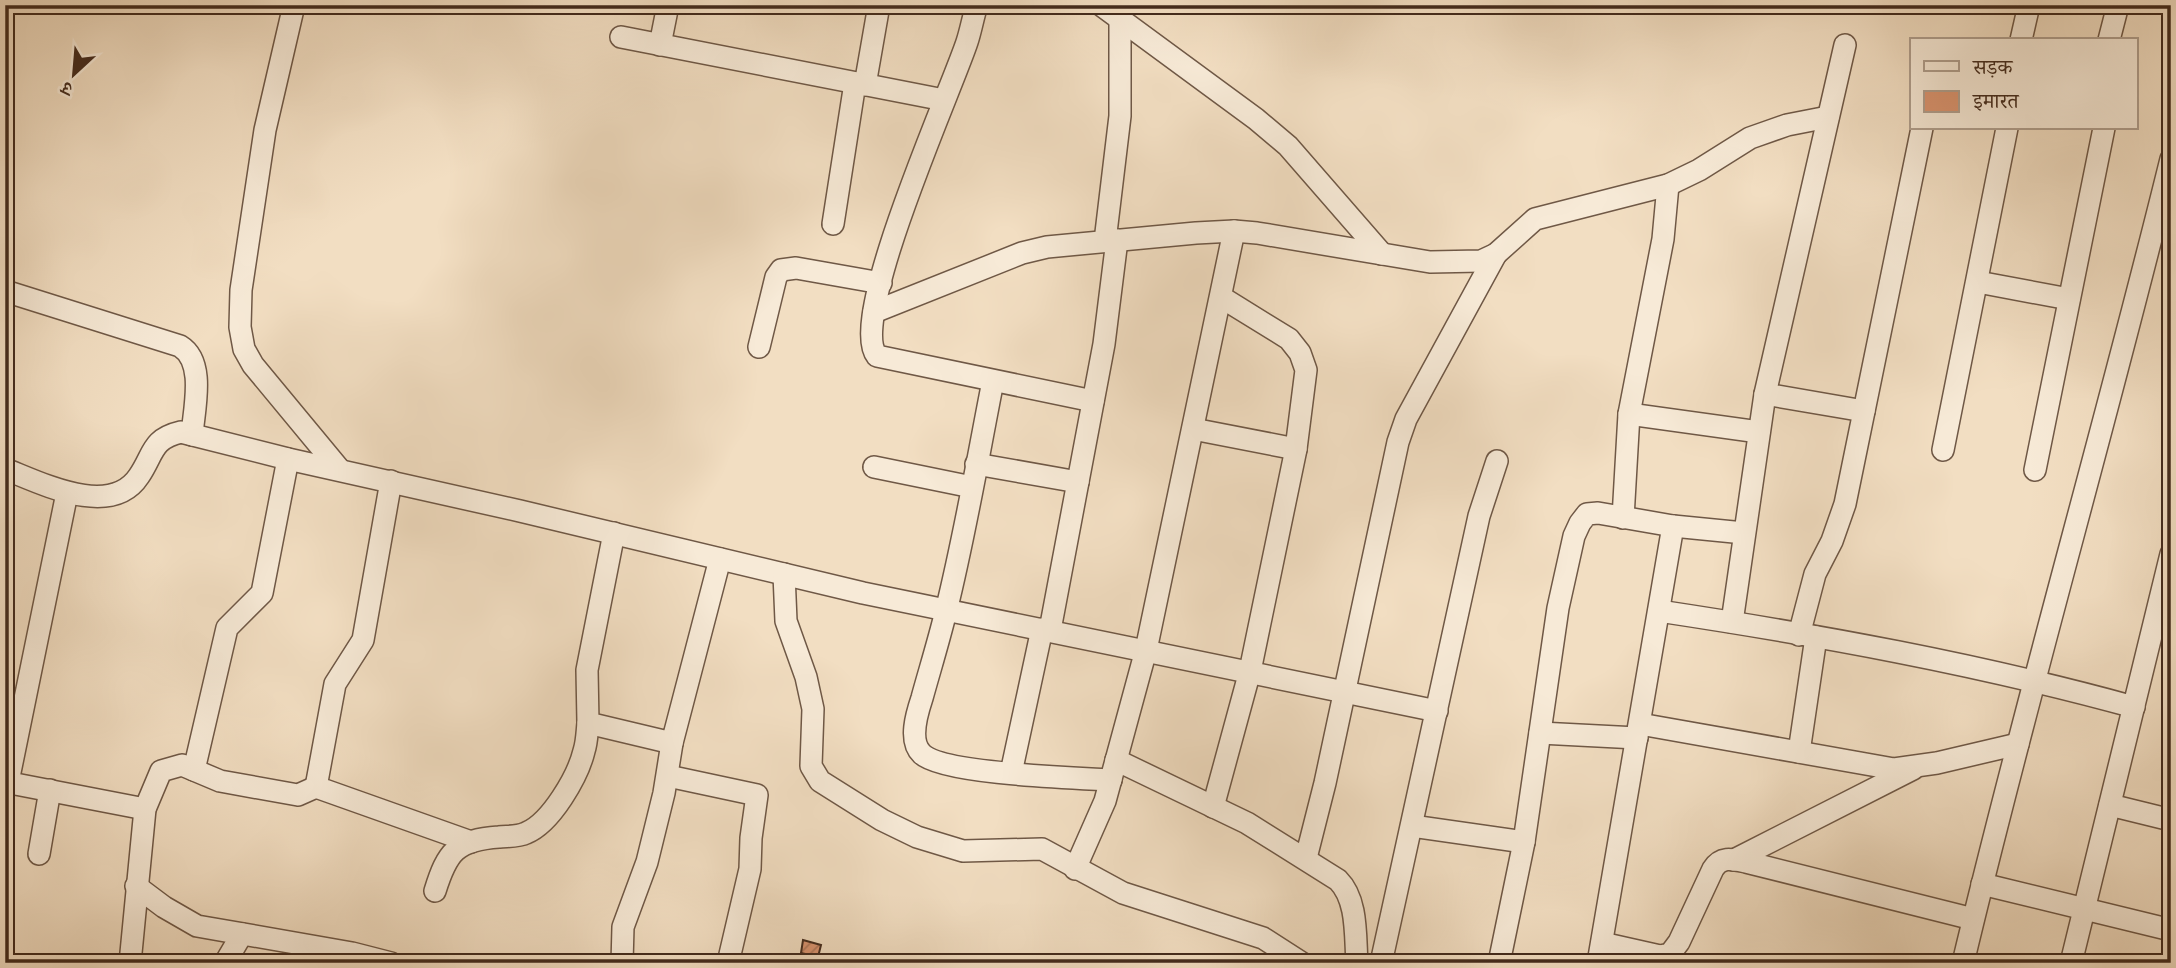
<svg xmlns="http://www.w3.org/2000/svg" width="2176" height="968" font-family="'IM FELL French Canon','Noto Serif Devanagari',serif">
  <defs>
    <pattern id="building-hatch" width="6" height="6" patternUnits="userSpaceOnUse" patternTransform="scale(1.75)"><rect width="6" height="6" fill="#da9470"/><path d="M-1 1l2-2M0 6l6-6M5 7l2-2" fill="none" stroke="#b2795b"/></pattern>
  </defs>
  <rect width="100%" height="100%" fill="#f2dec2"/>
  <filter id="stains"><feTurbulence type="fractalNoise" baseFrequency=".00286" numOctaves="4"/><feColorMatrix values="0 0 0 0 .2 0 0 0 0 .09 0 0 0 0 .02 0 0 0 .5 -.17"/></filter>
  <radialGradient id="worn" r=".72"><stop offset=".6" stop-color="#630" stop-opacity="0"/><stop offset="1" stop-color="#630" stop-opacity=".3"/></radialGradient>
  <!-- building -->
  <polygon fill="url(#building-hatch)" stroke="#432b1d" stroke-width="2" points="803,940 821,945 818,957 801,953"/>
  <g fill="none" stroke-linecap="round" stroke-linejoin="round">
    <!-- minor casing -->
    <g stroke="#6f5846" stroke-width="24">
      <g id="minor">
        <polyline points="294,5 265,130 241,290 240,327 244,349 253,365 340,470"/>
        <path d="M977,5C973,17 971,30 967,42C951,91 847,320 877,356L1093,401"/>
        <polyline points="1101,5 1256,119 1288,146 1382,254"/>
        <polyline points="621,37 944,100"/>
        <polyline points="2021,40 2029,5"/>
        <polyline points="2109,40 2118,5"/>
        <polyline points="660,45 668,5"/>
        <polyline points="865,85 879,5"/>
        <polyline points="833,224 855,83"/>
        <polyline points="1105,241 1120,116 1120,19"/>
        <polyline points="1978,282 2069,299"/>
        <path d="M5,291L180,346C206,362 194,408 192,435"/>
        <polyline points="874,312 1022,253 1047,247 1196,233 1234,231 1257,233 1430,262 1481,261 1496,254 1535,219 1668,185 1699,170 1750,138 1787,125 1828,117"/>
        <polyline points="759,347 776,277 781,270 796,268 881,283"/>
        <path d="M993,381C978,457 965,535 946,611C939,640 930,669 922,698C917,713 908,741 922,754C943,774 1076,778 1111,780"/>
        <polyline points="1765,394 1864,411"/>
        <polyline points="1629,414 1759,432"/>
        <polyline points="1193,429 1296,449"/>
        <polyline points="1943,450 2007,128"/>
        <polyline points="976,464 1078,482"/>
        <polyline points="874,467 972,487"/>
        <path d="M5,469C41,483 111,519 139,476C154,454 151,439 181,432L288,459L520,511L863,593L1437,711"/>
        <polyline points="2035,470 2104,128"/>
        <polyline points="391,481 363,640 335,684 316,787 471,842"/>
        <polyline points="1623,518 1629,414 1663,239 1668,185"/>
        <polyline points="614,533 587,670 588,723 672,743 720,559"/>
        <polyline points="784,574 786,621 806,677 813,709 811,766 820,781 882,820 917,837 963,851 1042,849 1123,893 1263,938 1302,963"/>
        <path d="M1659,611C1818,635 1978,664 2134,707"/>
        <polyline points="1732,622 1765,394 1845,45"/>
        <polyline points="1050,630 1104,344 1117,240"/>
        <polyline points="1799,635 1815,574 1832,541 1845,504 1922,128"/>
        <polyline points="1640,724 1894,769 1937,763 2018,744"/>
        <polyline points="1540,733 1637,738"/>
        <polyline points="1799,752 1816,637"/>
        <path d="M1116,760L1247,823L1338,880C1358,900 1355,936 1357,963"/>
        <polyline points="194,770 227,628 262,593 288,459"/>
        <polyline points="1011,773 1042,629"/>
        <polyline points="668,776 757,795 751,838 750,869 728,963"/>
        <polyline points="5,782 145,809"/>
        <polyline points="8,782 67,493"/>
        <polyline points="2110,805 2171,820"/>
        <polyline points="1213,807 1250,671 1296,449 1306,370 1300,353 1289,339 1221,297"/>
        <polyline points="1412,826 1524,842"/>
        <polyline points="39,854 50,790"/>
        <polyline points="1306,858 1325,783 1398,442 1406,419 1496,254"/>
        <polyline points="1734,860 1913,769"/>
        <polyline points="1075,869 1105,801 1146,650 1234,231"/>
        <polyline points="1982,884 2171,930"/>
        <polyline points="136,886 164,907 197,926 352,953 391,963"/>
        <path d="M435,891C447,852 456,840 499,837C507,836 518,837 526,833C551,823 578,776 584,751C587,742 587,732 588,723"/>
        <path d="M1602,943L1660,956L1670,954L1679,942L1713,869C1721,856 1732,859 1746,862L1973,919"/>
        <polyline points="130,963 145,809 161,771 182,765 220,781 298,795 316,787"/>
        <polyline points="225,963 242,934"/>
        <polyline points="622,963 623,927 647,862 664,793 672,743"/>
        <polyline points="1381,963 1479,516 1497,461"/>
        <polyline points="1499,963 1524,842 1558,608 1574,536 1580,523 1587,514 1598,513 1673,526 1744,533"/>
        <polyline points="1598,963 1673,526"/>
        <path d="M1963,963C2027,694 2105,428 2171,159"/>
        <polyline points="2071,963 2171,554"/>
      </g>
    </g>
    <!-- minor -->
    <use href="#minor" stroke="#f7ead7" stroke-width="21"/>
  </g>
  <!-- margin -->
  <rect width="2176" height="968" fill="none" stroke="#f2dec2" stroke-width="28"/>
  <rect x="7" y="7" width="2162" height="954" fill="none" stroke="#432b1d" stroke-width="3.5"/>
  <rect x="14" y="14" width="2148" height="940" fill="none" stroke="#432b1d" stroke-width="2"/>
  <!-- legend -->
  <rect x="1910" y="38" width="228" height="91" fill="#f7ead7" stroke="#af9e8d" stroke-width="2"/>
  <rect x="1924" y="61" width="35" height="10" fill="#f7ead7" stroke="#af9e8d" stroke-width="2"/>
  <text x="1973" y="74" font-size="21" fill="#432b1d">सड़क</text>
  <rect x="1924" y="91" width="35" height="21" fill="#da9470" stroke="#af9e8d" stroke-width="2"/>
  <text x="1973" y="108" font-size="21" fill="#432b1d">इमारत</text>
  <!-- north arrow -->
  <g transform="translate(74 74) rotate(206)" stroke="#f7ead7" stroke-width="5" paint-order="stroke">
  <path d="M0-5L12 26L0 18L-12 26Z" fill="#432b1d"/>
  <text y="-10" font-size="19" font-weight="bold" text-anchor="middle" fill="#432b1d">उ</text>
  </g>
  <rect width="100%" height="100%" filter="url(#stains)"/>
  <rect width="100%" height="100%" fill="url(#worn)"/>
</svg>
